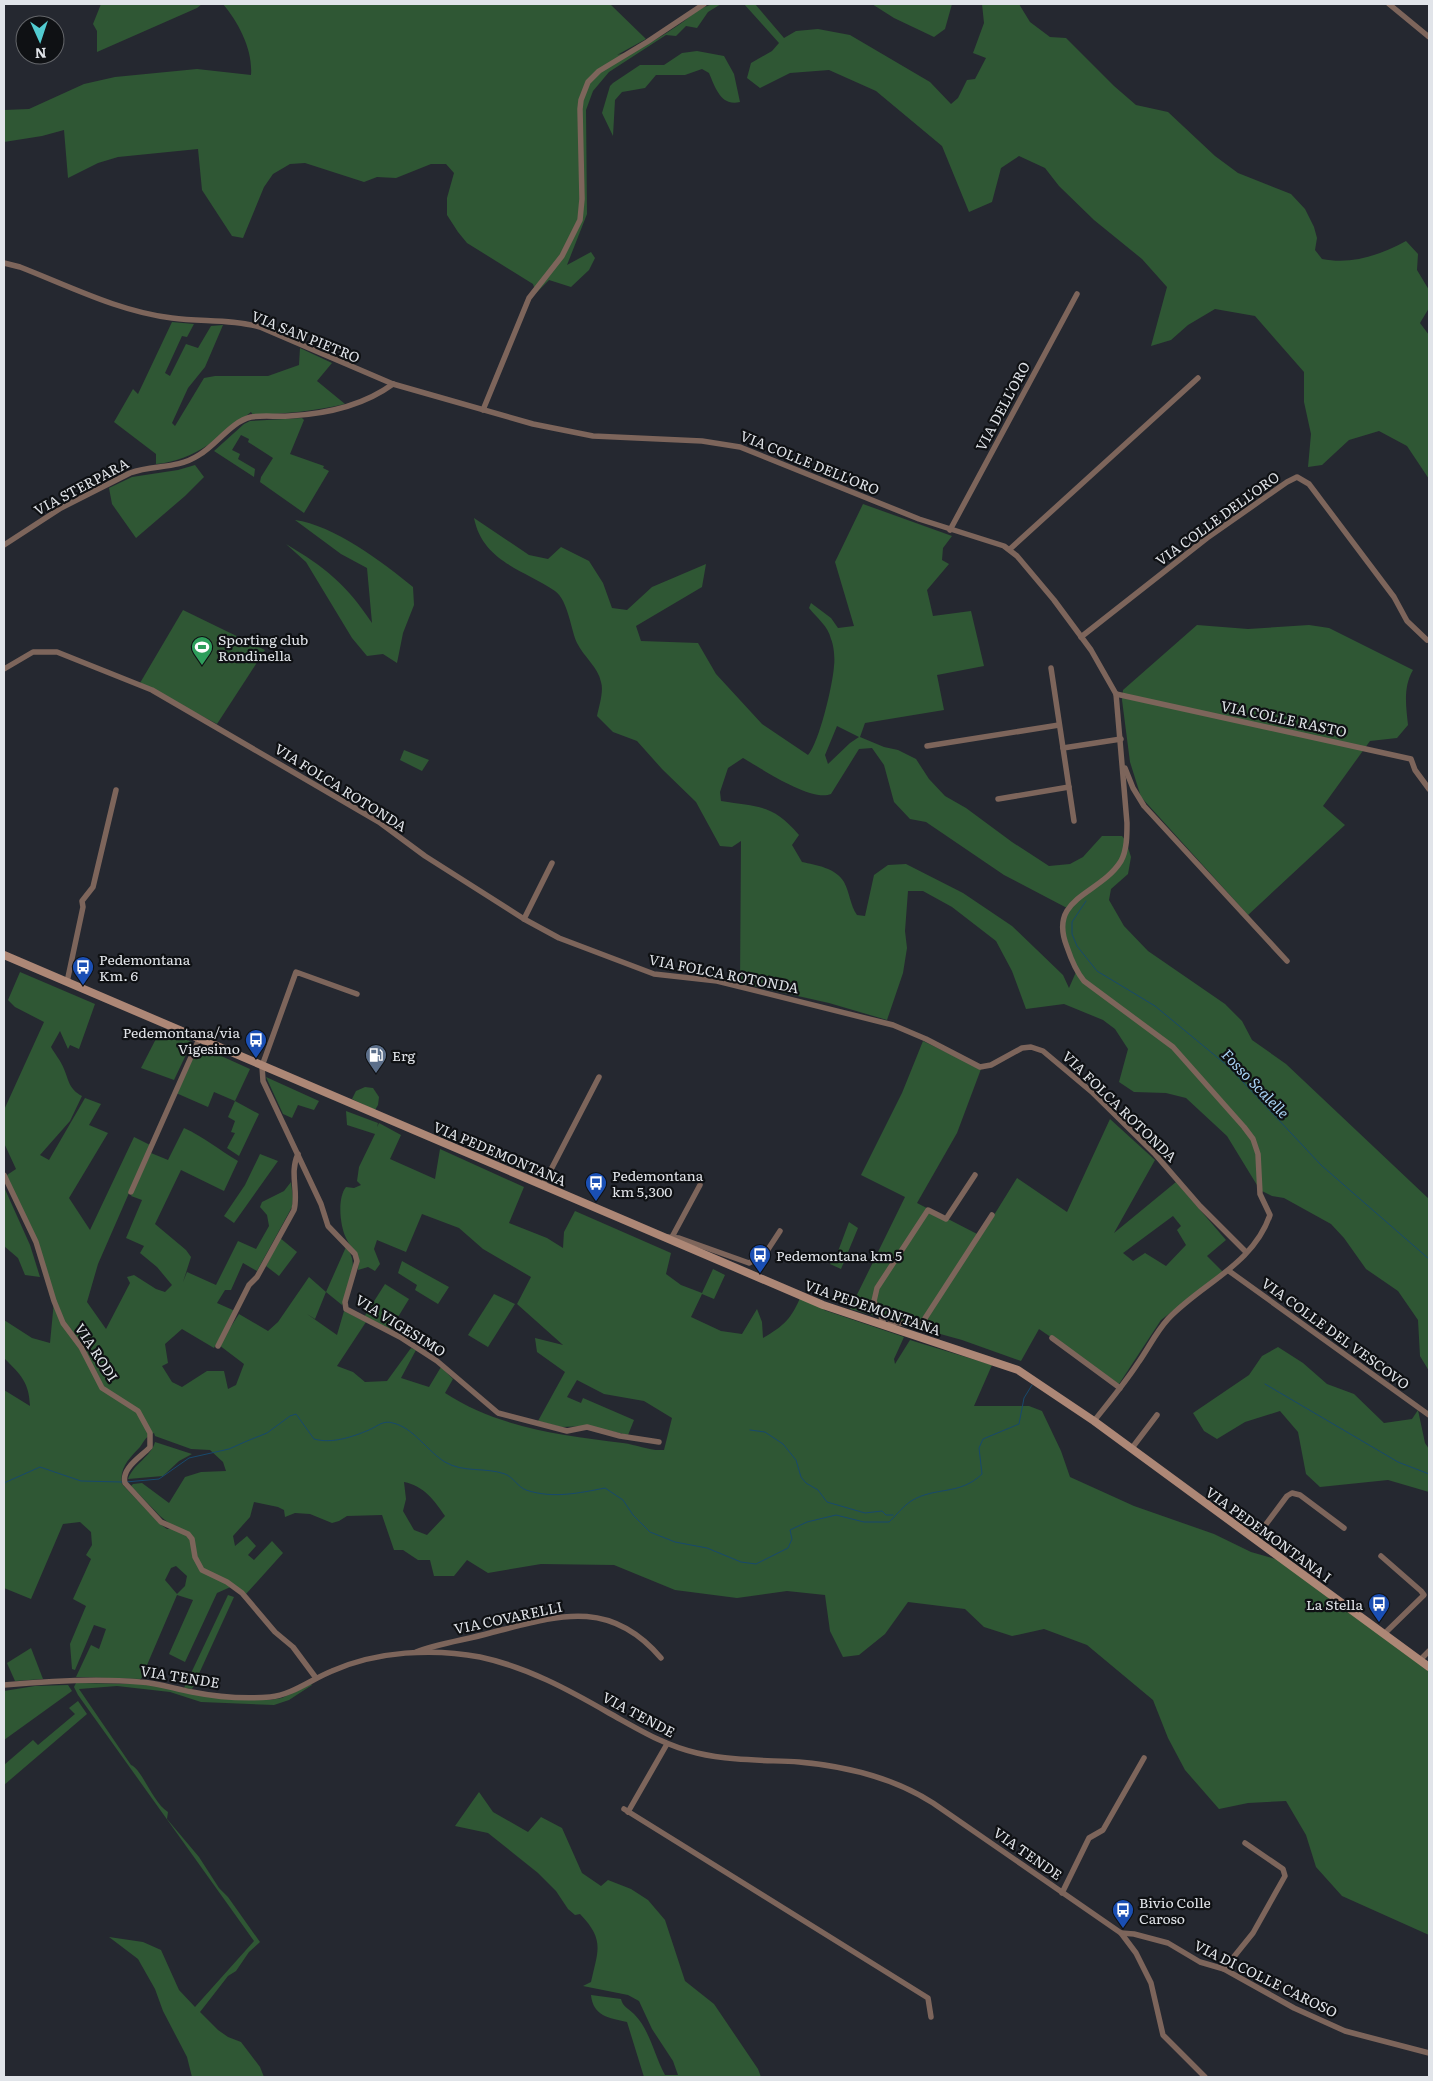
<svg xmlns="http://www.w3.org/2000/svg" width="1433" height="2081" font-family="Literata,serif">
  <rect width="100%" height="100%" fill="#252830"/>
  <!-- green -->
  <g fill="#2f5734" fill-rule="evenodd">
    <polygon points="101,4 202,4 197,8 97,52 97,31 93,24"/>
    <path d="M223,4H610L646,39L617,55C640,50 658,39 677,26C694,15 699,4 721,4L708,12L697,28L686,26L676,36L666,35L609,72L593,91L586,110L587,214L567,265L591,252L595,258L589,270L571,287L549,280L536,293L533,284L467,243L458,232L447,215V198L454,173L446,164H431L396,178L377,177L364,182L305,163L290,164L273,174L264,187L243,238L232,236L202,190L198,149L118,157L98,163L68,178L64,130L42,136L4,142V110L29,109L84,84L115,77L197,69L251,75C253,50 239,23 223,4Z"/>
    <path d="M744,4H755L784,38L796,31L818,29L850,35L930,82L951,104L958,98L967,80L975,79L986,58L973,53L984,23L982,4H1019L1030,22L1050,37L1066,38L1114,86L1136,105L1168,112L1215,156L1238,173L1291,194L1305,209L1314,227L1317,238L1315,250L1322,259C1352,265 1380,255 1406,241L1418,254L1417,270L1429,290V308L1420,323L1429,335V479L1407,446L1379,431L1349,440L1322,465L1308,467L1311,434L1304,402V372L1255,316L1215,309L1188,325L1171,340L1151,346L1167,287L1142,259L1094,220L1059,186L1045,168L1019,156L1001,168L992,202L969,212L942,146L876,91L829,70L790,73L760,88L747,78L751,63L772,51L779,43Z"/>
    <polygon points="872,4 952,4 945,29 934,37 894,18"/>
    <path d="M697,51L724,56L734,74L740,102C721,107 715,87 709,73L702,69L685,75H656L645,88L622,92L615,100L613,136L602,113L610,86L613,83L640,65H664L682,53Z"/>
    <path d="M172,322L194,324L187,337L182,336L165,373L170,376L186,344L198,348L211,326L223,325L205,367L188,388L172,423L175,426L204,378L215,376H268L299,365L300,348L332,363L317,381L345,404C314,411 285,414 253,415L251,412C222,435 195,461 156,464V454L114,422L133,389L138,394Z"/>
    <polygon points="302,418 304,420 290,454 324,466 323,468 329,471 304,513 260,482 261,477 273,458 248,442 249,439 241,435 232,450 240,454 238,459 255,469 254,477 214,451 244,424 250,421"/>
    <polygon points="195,465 204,477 185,496 136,538 112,504 109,488 132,477 178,470"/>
    <path d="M863,504L952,536L943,548L942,560L949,564L927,590L933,616L971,611L984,666L937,675L944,710L865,723L860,737L884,747L898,750L916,759L929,779L945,796L966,808L1012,842L1049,866L1070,864L1083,857L1102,836H1122L1126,841L1131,857L1128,874L1111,889L1109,900L1124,926L1148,951L1225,1004L1242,1021L1252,1040L1286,1064L1429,1199V1371L1420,1356L1418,1320L1398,1291L1366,1269L1344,1238L1331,1224L1284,1198L1272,1196L1260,1190L1227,1136L1186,1098L1166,1093L1134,1092L1119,1082L1128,1049L1115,1029L1103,1020L1064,1004L1026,1009L1012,971L996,941L952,907L923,891H908L905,931L907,948L903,973L887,1020L829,1003L740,983L741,841L732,847L720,846L696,802L662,769L637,741L613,732L597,716C599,706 604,691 601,682C598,667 584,657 577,643C571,630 568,600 555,591C523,569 483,562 474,518L529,555L548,559L561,547L589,561L603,583L612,608L627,610L652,587L706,564L702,587L636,626L641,641L698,643L716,674L762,724L808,755C819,743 833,684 834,666C835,659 834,646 831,639C828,626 817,618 809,608L811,603L831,618L838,628L854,626L835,562ZM837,726L859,737L850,743L828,764L825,755ZM872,748L884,765L894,802L910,819L926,822L1004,875L1067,908L1061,934L1076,972L1069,988L1063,975L1012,926L963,893L906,864L888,865L874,875L865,916L857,915C850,905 850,893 844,882C836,868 816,865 802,862L792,845L799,835C773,804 758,807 721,801L720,792L728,768L743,758C762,769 811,802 831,794L859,749Z"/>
    <path d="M295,520C333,525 383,562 413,587L414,605L403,633L397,663L383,654L367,656L352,638L306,562L286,544C326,568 346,584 372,623L367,568L341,554Z"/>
    <polygon points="183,610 265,650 217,724 140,683"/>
    <path d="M1197,625L1248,629L1309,625L1329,628L1413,670C1403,687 1406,706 1408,725L1397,738L1370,741L1323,806L1345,825L1248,915L1141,797L1130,762L1122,700L1123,690Z"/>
    <polygon points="404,750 429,760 422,771 400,760"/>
    <path d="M20,972L95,1004L79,1049L70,1045L68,1049L60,1031L51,1047C55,1054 61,1061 64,1069C69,1081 69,1089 82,1096L70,1121L40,1155L49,1160L85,1098L101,1104L89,1125L108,1133L69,1198L90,1230L134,1137L150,1145L98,1264L87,1302L106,1329L130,1283L127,1277L134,1275L156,1289L165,1292L172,1285L157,1267L140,1253L144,1246L126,1238L142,1200L131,1196L151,1153L168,1160L184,1128C204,1137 219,1150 238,1161L224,1191L181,1170L155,1224L186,1250L191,1257L183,1282L187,1272L216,1285L238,1241L256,1249L269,1226L267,1215L260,1207L262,1202L284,1191L291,1182L293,1198L292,1207L257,1271L243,1263L231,1290H225L217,1303L235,1311L214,1348L182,1329L165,1344L168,1363L162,1366L172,1382L182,1387L207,1371H224L228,1389L236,1385L244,1364L219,1345L239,1314L268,1331L278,1322L309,1277L326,1292L346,1247C360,1263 349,1283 344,1302L342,1305L326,1292L315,1319L307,1314L337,1335L344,1311L366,1322L337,1366L353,1372L365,1382L387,1381L411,1348L416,1350L401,1378L429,1387L441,1367L453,1379L445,1393C499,1428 561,1435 623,1443C638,1445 649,1451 664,1450L672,1418L644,1401L604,1394L577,1380L567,1397L581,1403L583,1398L634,1420L628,1435L589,1426L561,1427L538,1421L565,1372L537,1352L535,1338L563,1345L517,1304L531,1277L483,1249L459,1228L422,1214L406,1252L377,1240L374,1249L380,1264L375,1271L368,1267L358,1270C360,1250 353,1253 346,1238C340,1226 337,1198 346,1187L354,1188L361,1185L357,1181L359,1167L375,1134L347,1125L346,1111L378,1123L377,1127L379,1123L401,1135L390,1159L435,1179L440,1149L524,1187L509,1223L547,1238L563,1248L564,1232L575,1211L671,1253L666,1274L681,1285L702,1293L713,1269L725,1275L714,1299L702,1294L691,1317L721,1331L742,1334L757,1309L762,1322L763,1338C785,1325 791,1319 801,1296L823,1305L824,1310L904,1337L894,1359L895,1364L910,1340L992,1365L974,1406H1029L1042,1411L1061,1451L1070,1477L1134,1506L1214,1534L1251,1552L1286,1562L1429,1667V1935L1342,1896L1316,1867L1306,1835L1286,1801L1248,1803L1219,1809L1185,1770L1168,1738L1153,1700L1087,1645L1044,1629L1012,1636L984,1627L965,1609L908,1602L885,1634L859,1655L843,1657L830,1631L825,1595L787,1591L737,1598L675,1590L614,1565L541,1564L488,1573L467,1560L454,1576H434L430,1560H418L403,1550H394L382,1515L347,1516L339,1521L332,1523L310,1514L295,1513L285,1517L284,1510L278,1507L254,1502L250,1517L233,1536L235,1546L247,1536L256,1546L248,1555L254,1560L272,1541L283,1553L246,1594L235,1585L217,1593L185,1662L169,1654L193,1600L177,1595L141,1679L76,1677L91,1645L99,1649L106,1629L94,1625L75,1670L72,1669L70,1644L86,1606L73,1599L91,1559L86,1555L92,1545L91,1532L80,1522L63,1524L31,1599L4,1588V1390L30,1406C29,1382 21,1375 4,1358V1320L32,1338L50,1343L54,1301L36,1242L4,1177L16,1169L4,1143V1110L44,1022L15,1007L8,1000ZM154,1433L155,1436L191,1449L210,1450L223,1462L226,1471L201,1472L185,1477L169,1503L142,1483L133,1484L131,1486L160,1516L175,1528L167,1529L160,1524L122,1484C119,1467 130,1458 140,1447C145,1440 146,1436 154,1433ZM404,1482C424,1486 434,1500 445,1516L427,1535L414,1530L403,1511L406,1499ZM176,1566L187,1576L185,1586L177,1594L165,1580L171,1568Z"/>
    <polygon points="161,1029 192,1042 174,1080 141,1068"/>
    <path d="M923,1041L981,1069L957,1133L917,1203L981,1236L1017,1178L1067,1212L1110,1119L1155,1160L1114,1233L1176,1182L1226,1240L1207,1256L1223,1272L1161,1320L1119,1384L1039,1329L1021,1361L962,1340L850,1309L905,1197L861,1175L902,1093ZM1173,1216L1181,1226L1177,1230L1186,1245L1166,1266L1145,1253L1133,1261L1123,1253Z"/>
    <polygon points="199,1046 250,1069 235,1101 259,1114 239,1156 227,1148 235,1133 231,1132 235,1121 228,1117 235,1101 214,1092 208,1107 176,1093"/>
    <polygon points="266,1077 319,1101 314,1110 298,1105 292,1118 283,1114"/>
    <polygon points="365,1087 373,1088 379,1097 378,1105 375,1110 352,1099 356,1091"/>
    <polygon points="260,1154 278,1161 234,1223 224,1216 245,1185"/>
    <polygon points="4,1187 30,1245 40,1277 25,1275 18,1258 4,1246"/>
    <polygon points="849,1222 858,1228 841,1269 830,1264 835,1253 837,1254"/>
    <polygon points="280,1238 297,1252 279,1276 266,1266"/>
    <polygon points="402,1261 449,1287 438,1304 415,1290 417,1285 398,1273"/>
    <polygon points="385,1284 409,1299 390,1330 364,1317"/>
    <polygon points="494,1294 515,1304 488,1347 468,1335"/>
    <polygon points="1278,1347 1303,1363 1327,1384 1354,1394 1384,1423 1412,1419 1418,1410 1425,1443 1429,1449 1429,1492 1388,1480 1320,1487 1306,1474 1298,1432 1280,1411 1245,1422 1217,1439 1204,1431 1193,1413 1249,1375 1262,1356"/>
    <path d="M155,1442L192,1454L179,1461L163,1476L128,1479C134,1463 151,1457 155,1442Z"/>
    <polygon points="228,1595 234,1597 192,1689 184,1688"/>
    <polygon points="31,1648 43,1679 15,1681 7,1663"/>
    <path d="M76,1683L140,1684L270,1700L282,1698L311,1684L312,1685L289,1700L274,1705L201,1702L170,1692L117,1686L79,1689L131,1765C142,1769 153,1803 168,1812L167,1819L199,1857L219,1888L228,1897L260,1942L249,1952L236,1971L228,1976L200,2012L218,2030L228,2037L241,2042L260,2067L264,2077H192L187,2057L163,2011L155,1989L138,1959L109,1937L143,1942L161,1950L179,1990L195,2007L254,1941L78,1695L74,1687Z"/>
    <polygon points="68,1685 72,1691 4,1740 4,1691 35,1686"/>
    <polygon points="78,1701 87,1714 4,1785 4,1765 33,1740 38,1745 75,1714 69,1708"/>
    <path d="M479,1792L493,1812L528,1832L541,1817L562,1828L582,1873L601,1886L608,1880L631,1889L648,1900L665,1920L685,1981L714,2004L758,2069L761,2077H644L627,2022C609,2018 593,2016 591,1995L621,1999C623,2007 628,2008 634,2014C650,2030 654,2055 665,2075H678L673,2061L652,2029L639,2001L628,1995L583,1986L591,1982C598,1950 605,1940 580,1914L575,1915L568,1909L556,1891L538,1873L488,1833L455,1826Z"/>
  </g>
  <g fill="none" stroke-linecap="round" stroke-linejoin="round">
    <!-- stream -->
    <g stroke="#18496c" stroke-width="1">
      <polyline points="1086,901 1072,922 1072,934 1077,946 1097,971 1155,1006 1229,1067 1321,1165 1429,1259"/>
      <polyline points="1265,1384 1398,1462 1429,1474"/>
      <polyline points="750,1430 765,1432 783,1444 796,1460 801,1477 806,1483 818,1490 827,1502 865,1513 882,1511 886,1515 893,1515"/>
      <path d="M126,1482L159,1479L189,1458L229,1449L247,1441L267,1433L290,1416L296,1414L314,1439C332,1444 352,1437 369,1430C378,1426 383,1420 393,1423C414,1428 427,1451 445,1462C463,1473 486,1467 505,1474C513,1477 518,1487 526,1490C553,1499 579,1493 605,1488L623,1500L633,1515L650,1532L675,1542L707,1548L741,1562L756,1564L788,1548L792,1539L790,1530L807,1522L836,1515L864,1522H889C896,1516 902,1507 911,1501C936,1486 959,1496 982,1474L979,1448L983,1439L1019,1424L1024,1398L1032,1385"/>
      <polyline points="4,1483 40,1467 81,1481 122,1482"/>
    </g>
    <!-- street -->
    <g stroke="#7d655b" stroke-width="5.5">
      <polyline points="1389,4 1429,37"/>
      <path d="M4,263L20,267C69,286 120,312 172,318C202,322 231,319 260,327L393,384L533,424L593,436L702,441L740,447L919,519L1004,546L1017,556L1054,600L1091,650L1116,694L1127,823C1127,835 1127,850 1121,861C1100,895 1047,897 1067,947C1071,959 1075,970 1084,981L1173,1047L1244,1127L1253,1139L1258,1154L1260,1194L1270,1215C1253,1265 1202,1283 1168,1319C1156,1332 1148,1349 1138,1363C1125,1383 1109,1402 1094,1421"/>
      <polyline points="483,410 529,298 562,256 580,220 582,199 580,109 581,100 588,82 599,71 647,42 704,4"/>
      <polyline points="950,530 1077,294"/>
      <path d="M4,545L61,508L130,473C154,464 176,470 199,455C216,445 232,421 251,417C263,415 277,417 289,416C326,414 363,406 393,384"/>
      <polyline points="1010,549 1198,378"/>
      <polyline points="1081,637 1207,538 1287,482 1297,477 1309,484 1394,597 1407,621 1427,640"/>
      <polyline points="1051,668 1074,821"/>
      <polyline points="4,669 33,652 57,652 152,690 379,822 425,856 524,919 559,938 654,974 717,981 893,1025 926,1039 980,1067 991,1065 1022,1048 1031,1047 1043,1051 1093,1093 1154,1153 1200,1206 1246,1252"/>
      <polyline points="1116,694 1411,759 1415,770 1429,789"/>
      <polyline points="927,746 1059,725"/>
      <polyline points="1063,748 1121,739"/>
      <polyline points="1125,768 1133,788 1144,806 1287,961"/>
      <polyline points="998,799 1069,787"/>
      <polyline points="524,919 552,863"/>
      <polyline points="67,982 83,907 82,901 93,887 116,790"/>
      <polyline points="357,994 296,972 262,1066 263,1081 321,1204 328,1226 355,1254 357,1261 345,1302 346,1309 400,1337 437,1361 498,1413 567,1431 587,1427 620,1436 659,1442"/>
      <path d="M4,1175L36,1242L54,1301L63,1323L81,1347L102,1388L138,1411L150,1433V1447C141,1457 121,1468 125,1483L161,1522L188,1534L192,1539L195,1557L202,1570L227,1582L242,1593L275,1632L293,1647L316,1678"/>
      <polyline points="975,1175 946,1219 928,1210 877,1288 874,1301 885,1326 894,1322 920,1326 992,1215"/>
      <polyline points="543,1185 599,1077"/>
      <polyline points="131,1192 199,1039"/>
      <polyline points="667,1237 679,1238 749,1263 765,1254 780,1231"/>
      <polyline points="672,1237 700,1185"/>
      <polyline points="1229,1271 1429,1415"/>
      <polyline points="1052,1338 1120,1388"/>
      <path d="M218,1346L249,1285L257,1277L294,1210C299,1192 289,1173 298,1154"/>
      <polyline points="1132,1448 1157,1415"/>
      <polyline points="1255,1539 1287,1496 1292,1493 1300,1495 1344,1528"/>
      <polyline points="1381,1556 1421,1591 1424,1595 1384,1634"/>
      <path d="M416,1652C440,1643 465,1640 490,1633C557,1616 609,1597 661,1658"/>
      <polyline points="1420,1660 1429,1651"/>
      <path d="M4,1685C48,1681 95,1678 140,1682C158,1683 175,1689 192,1692C217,1697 245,1699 270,1697C292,1695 312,1679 332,1671C377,1651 433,1648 480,1657C527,1667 569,1690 609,1713C638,1729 665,1746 697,1753C731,1761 765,1760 799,1762C844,1766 894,1778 933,1803L1121,1933L1136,1953L1151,1983L1163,2035L1205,2077"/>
      <polyline points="624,1809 928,1998 931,2017"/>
      <polyline points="628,1812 667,1744"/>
      <polyline points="1062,1893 1089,1838 1103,1830 1144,1758"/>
      <polyline points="1121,1933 1134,1934 1168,1943 1200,1962 1224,1969 1294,2008 1345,2031 1429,2053"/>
      <polyline points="1224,1969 1253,1933 1285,1876 1283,1869 1245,1843"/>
    </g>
    <!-- secondary -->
    <polyline stroke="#ad8776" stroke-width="8" points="4,955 823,1305 1018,1370 1094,1421 1429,1667"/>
  </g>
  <!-- icons -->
  <defs>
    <g id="stadium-pin" transform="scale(1.125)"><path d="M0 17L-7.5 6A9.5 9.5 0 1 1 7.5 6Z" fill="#2e9e5b" stroke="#0f1114"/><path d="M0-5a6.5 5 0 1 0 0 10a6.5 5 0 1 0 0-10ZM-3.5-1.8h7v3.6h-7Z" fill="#fff"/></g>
    <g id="bus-pin" transform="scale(1.125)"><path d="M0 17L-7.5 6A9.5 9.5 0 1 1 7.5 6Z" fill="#1a4fb4" stroke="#0f1114"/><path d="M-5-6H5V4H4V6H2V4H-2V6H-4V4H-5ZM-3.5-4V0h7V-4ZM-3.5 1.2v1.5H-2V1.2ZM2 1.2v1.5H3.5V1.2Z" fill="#fff"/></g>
    <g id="fuel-pin" transform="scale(1.125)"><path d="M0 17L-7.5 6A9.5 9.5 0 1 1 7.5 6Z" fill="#5c6f8a" stroke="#0f1114"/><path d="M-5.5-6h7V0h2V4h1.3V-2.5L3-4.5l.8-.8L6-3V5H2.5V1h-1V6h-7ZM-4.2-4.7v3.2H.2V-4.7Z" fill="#fff"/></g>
  </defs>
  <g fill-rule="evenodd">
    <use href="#stadium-pin" x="202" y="647"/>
    <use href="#bus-pin" x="83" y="967"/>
    <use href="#bus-pin" x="256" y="1040"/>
    <use href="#fuel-pin" x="376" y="1055"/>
    <use href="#bus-pin" x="596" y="1183"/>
    <use href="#bus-pin" x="760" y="1255"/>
    <use href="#bus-pin" x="1379" y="1604"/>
    <use href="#bus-pin" x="1123" y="1910"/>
  </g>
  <g text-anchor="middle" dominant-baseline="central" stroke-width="4.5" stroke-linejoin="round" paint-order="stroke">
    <!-- street labels -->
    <g font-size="14" fill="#e1e4e9" stroke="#0f1114">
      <text transform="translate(306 336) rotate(22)">VIA SAN PIETRO</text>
      <text transform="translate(1002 406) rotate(-62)">VIA DELL'ORO</text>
      <text transform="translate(810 462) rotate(22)">VIA COLLE DELL'ORO</text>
      <text transform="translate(81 486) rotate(-28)">VIA STERPARA</text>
      <text transform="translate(1217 518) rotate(-36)">VIA COLLE DELL'ORO</text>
      <text transform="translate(1284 718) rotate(12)">VIA COLLE RASTO</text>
      <text transform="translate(341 787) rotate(32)">VIA FOLCA ROTONDA</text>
      <text transform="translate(724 973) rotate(11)">VIA FOLCA ROTONDA</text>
      <text transform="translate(1120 1106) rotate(44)">VIA FOLCA ROTONDA</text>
      <text transform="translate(500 1153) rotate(23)">VIA PEDEMONTANA</text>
      <text transform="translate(873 1307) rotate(19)">VIA PEDEMONTANA</text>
      <text transform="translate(401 1325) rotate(32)">VIA VIGESIMO</text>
      <text transform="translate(1336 1333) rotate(36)">VIA COLLE DEL VESCOVO</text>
      <text transform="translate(97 1352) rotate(57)">VIA RODI</text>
      <text transform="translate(1269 1534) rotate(36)">VIA PEDEMONTANA I</text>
      <text transform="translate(508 1617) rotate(-12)">VIA COVARELLI</text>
      <text transform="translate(180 1676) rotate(9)">VIA TENDE</text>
      <text transform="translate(639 1714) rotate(28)">VIA TENDE</text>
      <text transform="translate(1028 1853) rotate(35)">VIA TENDE</text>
      <text transform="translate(1266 1978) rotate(26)">VIA DI COLLE CAROSO</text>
    </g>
    <!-- poi labels -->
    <g font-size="14" fill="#e1e4e9" stroke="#0f1114" text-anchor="start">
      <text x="218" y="639">Sporting club<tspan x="218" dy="16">Rondinella</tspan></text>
      <text x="99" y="959">Pedemontana<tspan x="99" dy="16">Km. 6</tspan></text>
      <text x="240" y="1032" text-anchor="end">Pedemontana/via<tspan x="240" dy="16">Vigesimo</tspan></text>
      <text x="392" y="1055">Erg</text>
      <text x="612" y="1175">Pedemontana<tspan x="612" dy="16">km 5,300</tspan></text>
      <text x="776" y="1255">Pedemontana km 5</text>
      <text x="1363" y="1604" text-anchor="end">La Stella</text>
      <text x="1139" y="1902">Bivio Colle<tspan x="1139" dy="16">Caroso</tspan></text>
    </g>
    <!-- water labels -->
    <g font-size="15" font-style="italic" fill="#a8d2f4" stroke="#0f1114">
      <text transform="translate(1256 1083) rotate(46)">Fosso Scalelle</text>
    </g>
  </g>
  <!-- border -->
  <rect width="1433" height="2081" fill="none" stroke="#e1e4e9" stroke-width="10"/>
  <!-- north arrow -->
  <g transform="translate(40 40) rotate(177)"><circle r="24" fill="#0f1114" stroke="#636569"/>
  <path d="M0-4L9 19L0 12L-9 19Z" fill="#52ccd1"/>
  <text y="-8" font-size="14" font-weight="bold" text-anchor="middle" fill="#e1e4e9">N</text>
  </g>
</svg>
